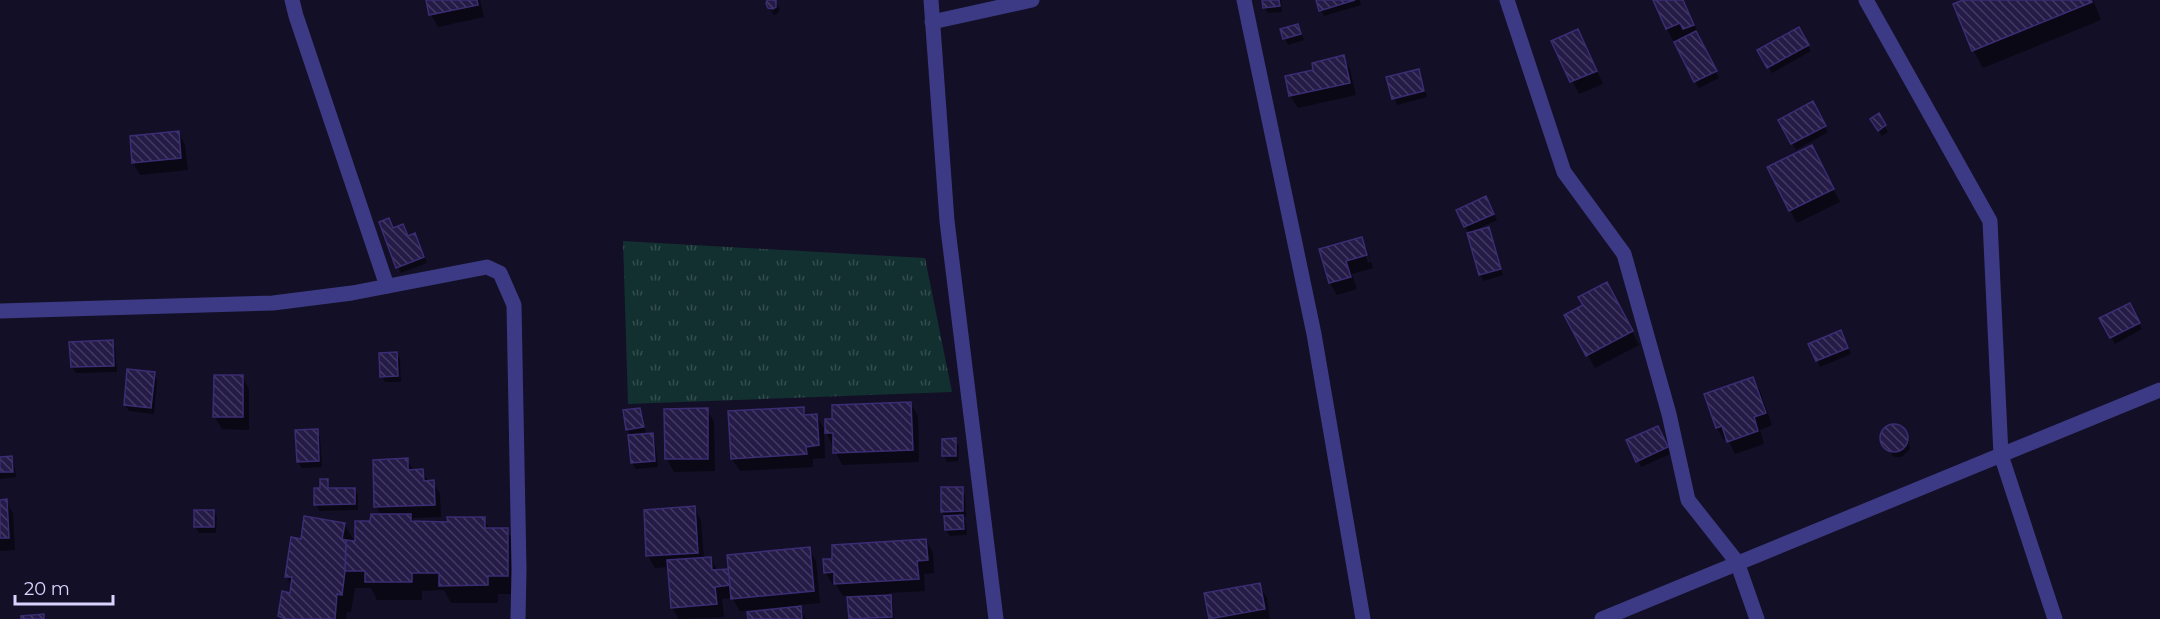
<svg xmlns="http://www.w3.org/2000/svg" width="2160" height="619" font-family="Montserrat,sans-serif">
  <defs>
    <pattern id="park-tufts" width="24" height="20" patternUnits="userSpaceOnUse" patternTransform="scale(1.5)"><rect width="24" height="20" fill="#12302f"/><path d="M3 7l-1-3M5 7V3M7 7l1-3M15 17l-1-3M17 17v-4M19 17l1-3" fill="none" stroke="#344d4e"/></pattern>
    <pattern id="building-back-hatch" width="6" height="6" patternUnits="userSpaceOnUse" patternTransform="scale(1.5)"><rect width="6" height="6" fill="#241b47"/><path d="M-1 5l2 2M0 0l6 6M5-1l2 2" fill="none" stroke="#433b63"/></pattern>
  </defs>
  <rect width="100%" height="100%" fill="#130f26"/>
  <!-- park -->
  <polygon fill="url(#park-tufts)" points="623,241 925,258 952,392 628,404"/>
  <!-- shadow -->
  <g fill="#0007" fill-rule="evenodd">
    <polygon points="427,0 480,0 484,17 438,27 431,15"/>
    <polygon points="770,0 775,0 780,10 776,15 773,14 767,3"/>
    <polygon points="1264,0 1281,0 1282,12 1268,13 1264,7"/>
    <polygon points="1317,0 1360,0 1361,5 1324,16"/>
    <polygon points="1654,0 1684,0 1700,38 1699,38 1719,78 1699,88 1667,29"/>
    <polygon points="1967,0 2093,0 2101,20 1983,68 1973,50"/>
    <polygon points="1297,26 1304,40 1288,45 1285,39"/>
    <polygon points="1798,29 1811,51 1772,73 1759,51"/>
    <polygon points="1553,42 1584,43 1603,84 1579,94"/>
    <polygon points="1343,57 1350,70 1356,95 1298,108 1290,96 1315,71"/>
    <polygon points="1418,71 1427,97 1397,105 1388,78"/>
    <polygon points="1812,103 1828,132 1796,150 1780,120"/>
    <polygon points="1878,115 1888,132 1882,136 1872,120"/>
    <polygon points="178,132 185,145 188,170 140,175 133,163"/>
    <polygon points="1818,159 1840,202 1797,223 1790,210"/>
    <polygon points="1489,204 1497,220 1475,230 1476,232 1488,228 1503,275 1484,281 1480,275 1469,234 1458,211"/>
    <polygon points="393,229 418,241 427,263 401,273 398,267"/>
    <path d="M1361,238L1368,251L1373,268L1352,274L1357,289L1337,295L1330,283ZM1364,250H1367L1371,262L1368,263Z"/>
    <polygon points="1613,296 1639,345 1595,368 1566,316 1585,306"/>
    <polygon points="2129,305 2142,329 2115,344 2101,319"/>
    <polygon points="1844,338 1851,354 1820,367 1810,345"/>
    <polygon points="112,342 115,348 117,372 76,373 72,367 71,344"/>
    <polygon points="397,354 400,360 401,382 385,382 382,376"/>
    <polygon points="154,374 157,380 154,414 129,411 125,405"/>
    <polygon points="242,376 249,389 249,430 222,429 215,417"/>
    <polygon points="1753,378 1760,391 1772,425 1760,430 1764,444 1735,454 1728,439 1724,440 1717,428"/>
    <polygon points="910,403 918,416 919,462 842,465 824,428 825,458 813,459 813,467 740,471 732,459 803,408 807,416 816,415 826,432"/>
    <polygon points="640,409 643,416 646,435 652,435 655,441 658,467 636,469 632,463 630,437 632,437 627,429"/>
    <polygon points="666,410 707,410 714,422 715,471 674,472 667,459"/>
    <polygon points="1889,425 1898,426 1904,430 1908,437 1910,449 1902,457 1894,457 1881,440 1882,431"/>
    <polygon points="317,431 320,437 322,467 302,468 298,462"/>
    <polygon points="1661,434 1670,454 1641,467 1628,441"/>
    <polygon points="955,440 959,446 958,461 947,462 944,455"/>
    <polygon points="11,457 14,464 16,477 0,479 0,458"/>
    <polygon points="407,460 414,471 422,471 429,482 433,482 440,494 441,517 412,518 415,523 449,523 484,519 490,530 507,530 518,548 518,594 498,594 498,603 451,603 444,590 422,591 422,600 377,600 371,588 355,588 351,612 347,612 346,619 281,619 280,616 291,594 292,587 286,576 303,540 344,524 357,545 372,523 381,515 376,506"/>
    <polygon points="327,481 331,489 354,489 358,495 358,510 319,511 316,504 321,489"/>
    <polygon points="962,489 965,495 966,517 963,517 966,523 967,535 950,536 946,530 946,518 942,512"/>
    <polygon points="0,501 6,501 13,514 15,550 0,551"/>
    <polygon points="694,508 701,520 704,559 710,558 718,571 730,570 809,549 816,561 820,603 798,605 806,619 750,619 792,609 792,606 740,611 732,598 722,599 724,617 679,619 672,608 669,567 655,568 648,556"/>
    <polygon points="213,511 217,517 216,533 199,533 195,526"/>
    <polygon points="926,540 933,553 934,573 924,574 925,591 888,593 893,602 894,619 850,619 849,596 843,596 836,585 833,585 825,572 834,560"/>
    <polygon points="1259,585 1267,598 1270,619 1211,619 1206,595"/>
  </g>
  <!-- building -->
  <g fill="url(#building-back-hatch)" stroke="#3b2d73" stroke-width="1.5">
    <polygon points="426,0 477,0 478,5 429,15"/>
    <polygon points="767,0 776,0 776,7 773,9 768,8 766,4"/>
    <polygon points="1262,0 1279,0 1280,6 1263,8"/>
    <polygon points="1316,0 1355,0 1319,11"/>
    <polygon points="1653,0 1683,0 1694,25 1683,29 1680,23 1666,29"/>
    <polygon points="1963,0 2091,0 2092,2 1972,51 1953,4"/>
    <polygon points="1298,24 1301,34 1283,39 1280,29"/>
    <polygon points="1799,27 1809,45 1767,68 1757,50"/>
    <polygon points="1578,29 1597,71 1570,82 1551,41"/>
    <polygon points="1696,31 1717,71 1694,82 1674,42"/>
    <polygon points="1344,55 1350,83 1289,96 1285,76 1313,70 1312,63"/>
    <polygon points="1419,69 1424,91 1392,99 1386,77"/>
    <polygon points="1813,101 1826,126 1791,144 1778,120"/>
    <polygon points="1879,113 1886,125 1878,131 1870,119"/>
    <polygon points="179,131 181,158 132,163 130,136"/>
    <polygon points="1812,145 1834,189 1789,211 1767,167"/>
    <polygon points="1486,196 1494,214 1464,227 1456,210"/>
    <polygon points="389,218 393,228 403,224 408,236 415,233 424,257 396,268 379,222"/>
    <polygon points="1489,227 1501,269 1479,275 1467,233"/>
    <polygon points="1362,237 1367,255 1346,261 1351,277 1329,283 1319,249"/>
    <polygon points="1607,282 1633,331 1586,356 1564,315 1583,305 1578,297"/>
    <polygon points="2130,303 2140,323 2110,338 2099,318"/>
    <polygon points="1841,330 1848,348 1816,361 1808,344"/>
    <polygon points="113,340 114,366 71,367 69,342"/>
    <polygon points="397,352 398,376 380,377 379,353"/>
    <polygon points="127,369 155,372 151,408 124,405"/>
    <polygon points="214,375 243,375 243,417 213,417"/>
    <polygon points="1753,377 1766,413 1754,417 1758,431 1727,442 1722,426 1716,428 1704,394"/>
    <polygon points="911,402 913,450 833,453 833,433 825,433 825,419 832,419 832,405"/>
    <polygon points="804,407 804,415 817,414 819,445 806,447 807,454 731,459 728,411"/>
    <polygon points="640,408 644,427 626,430 623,410"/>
    <polygon points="708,408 708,459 665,459 664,409"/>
    <circle cx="1894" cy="438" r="14"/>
    <polygon points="1658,426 1668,447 1636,462 1626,440"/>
    <polygon points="318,429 319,461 297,462 295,430"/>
    <polygon points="653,433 655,461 631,463 628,435"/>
    <polygon points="956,438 956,456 942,456 942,439"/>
    <polygon points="12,456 13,472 0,472 0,457"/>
    <polygon points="408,458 408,470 423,469 424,481 434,480 435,505 374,507 373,460"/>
    <polygon points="320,479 328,479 328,488 355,488 355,504 314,505 314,488 320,488"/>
    <polygon points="941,487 963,487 963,511 941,512"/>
    <polygon points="7,499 9,538 0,538 0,500"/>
    <polygon points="695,506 698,553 646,556 644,510"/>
    <rect x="194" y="510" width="20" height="17"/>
    <polygon points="371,514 411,514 411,521 448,522 447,517 485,517 485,528 508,528 508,576 488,576 488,585 439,586 439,573 412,573 412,582 365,582 365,571 345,571 346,540 355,541 355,521 370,521"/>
    <polygon points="963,515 964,529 945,530 944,516"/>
    <polygon points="304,516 345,523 342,539 346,540 345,571 342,595 337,594 335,619 285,619 278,616 282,591 290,593 292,577 285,577 291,537 301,539"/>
    <polygon points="926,539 928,560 917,561 919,579 834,584 834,572 824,573 823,559 832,559 832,545"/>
    <polygon points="810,547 814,591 731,599 727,555"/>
    <polygon points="711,557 712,570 728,569 730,585 715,587 717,604 671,608 667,560"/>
    <polygon points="1260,583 1265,609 1209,619 1204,593"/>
    <polygon points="891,595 892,617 849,619 847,597"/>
    <polygon points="801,606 802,619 748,619 747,612"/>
    <polygon points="44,614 44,619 21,619 21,616"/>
  </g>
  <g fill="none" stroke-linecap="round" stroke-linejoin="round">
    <!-- street -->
    <g stroke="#3d3a85" stroke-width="15">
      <polyline points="292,0 296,16 387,286"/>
      <polyline points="931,0 947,221 996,619"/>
      <polyline points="1244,0 1314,334 1363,619"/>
      <polyline points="1507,0 1564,172 1624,254 1669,414 1688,500 1737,562 1757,619"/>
      <polyline points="1866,0 1990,221 2001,455 2160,390"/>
      <polyline points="932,22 1032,0"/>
      <polyline points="0,311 273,303 352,293 487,267 500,273 514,305 519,569 518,619"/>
      <polyline points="1602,619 2001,455 2055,619"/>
    </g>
  </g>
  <!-- scale -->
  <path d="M15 595v9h98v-9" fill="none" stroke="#d9d4ff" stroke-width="3"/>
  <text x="24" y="595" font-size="18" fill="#d9d4ff" stroke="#130f26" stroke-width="4.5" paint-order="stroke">20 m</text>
</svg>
